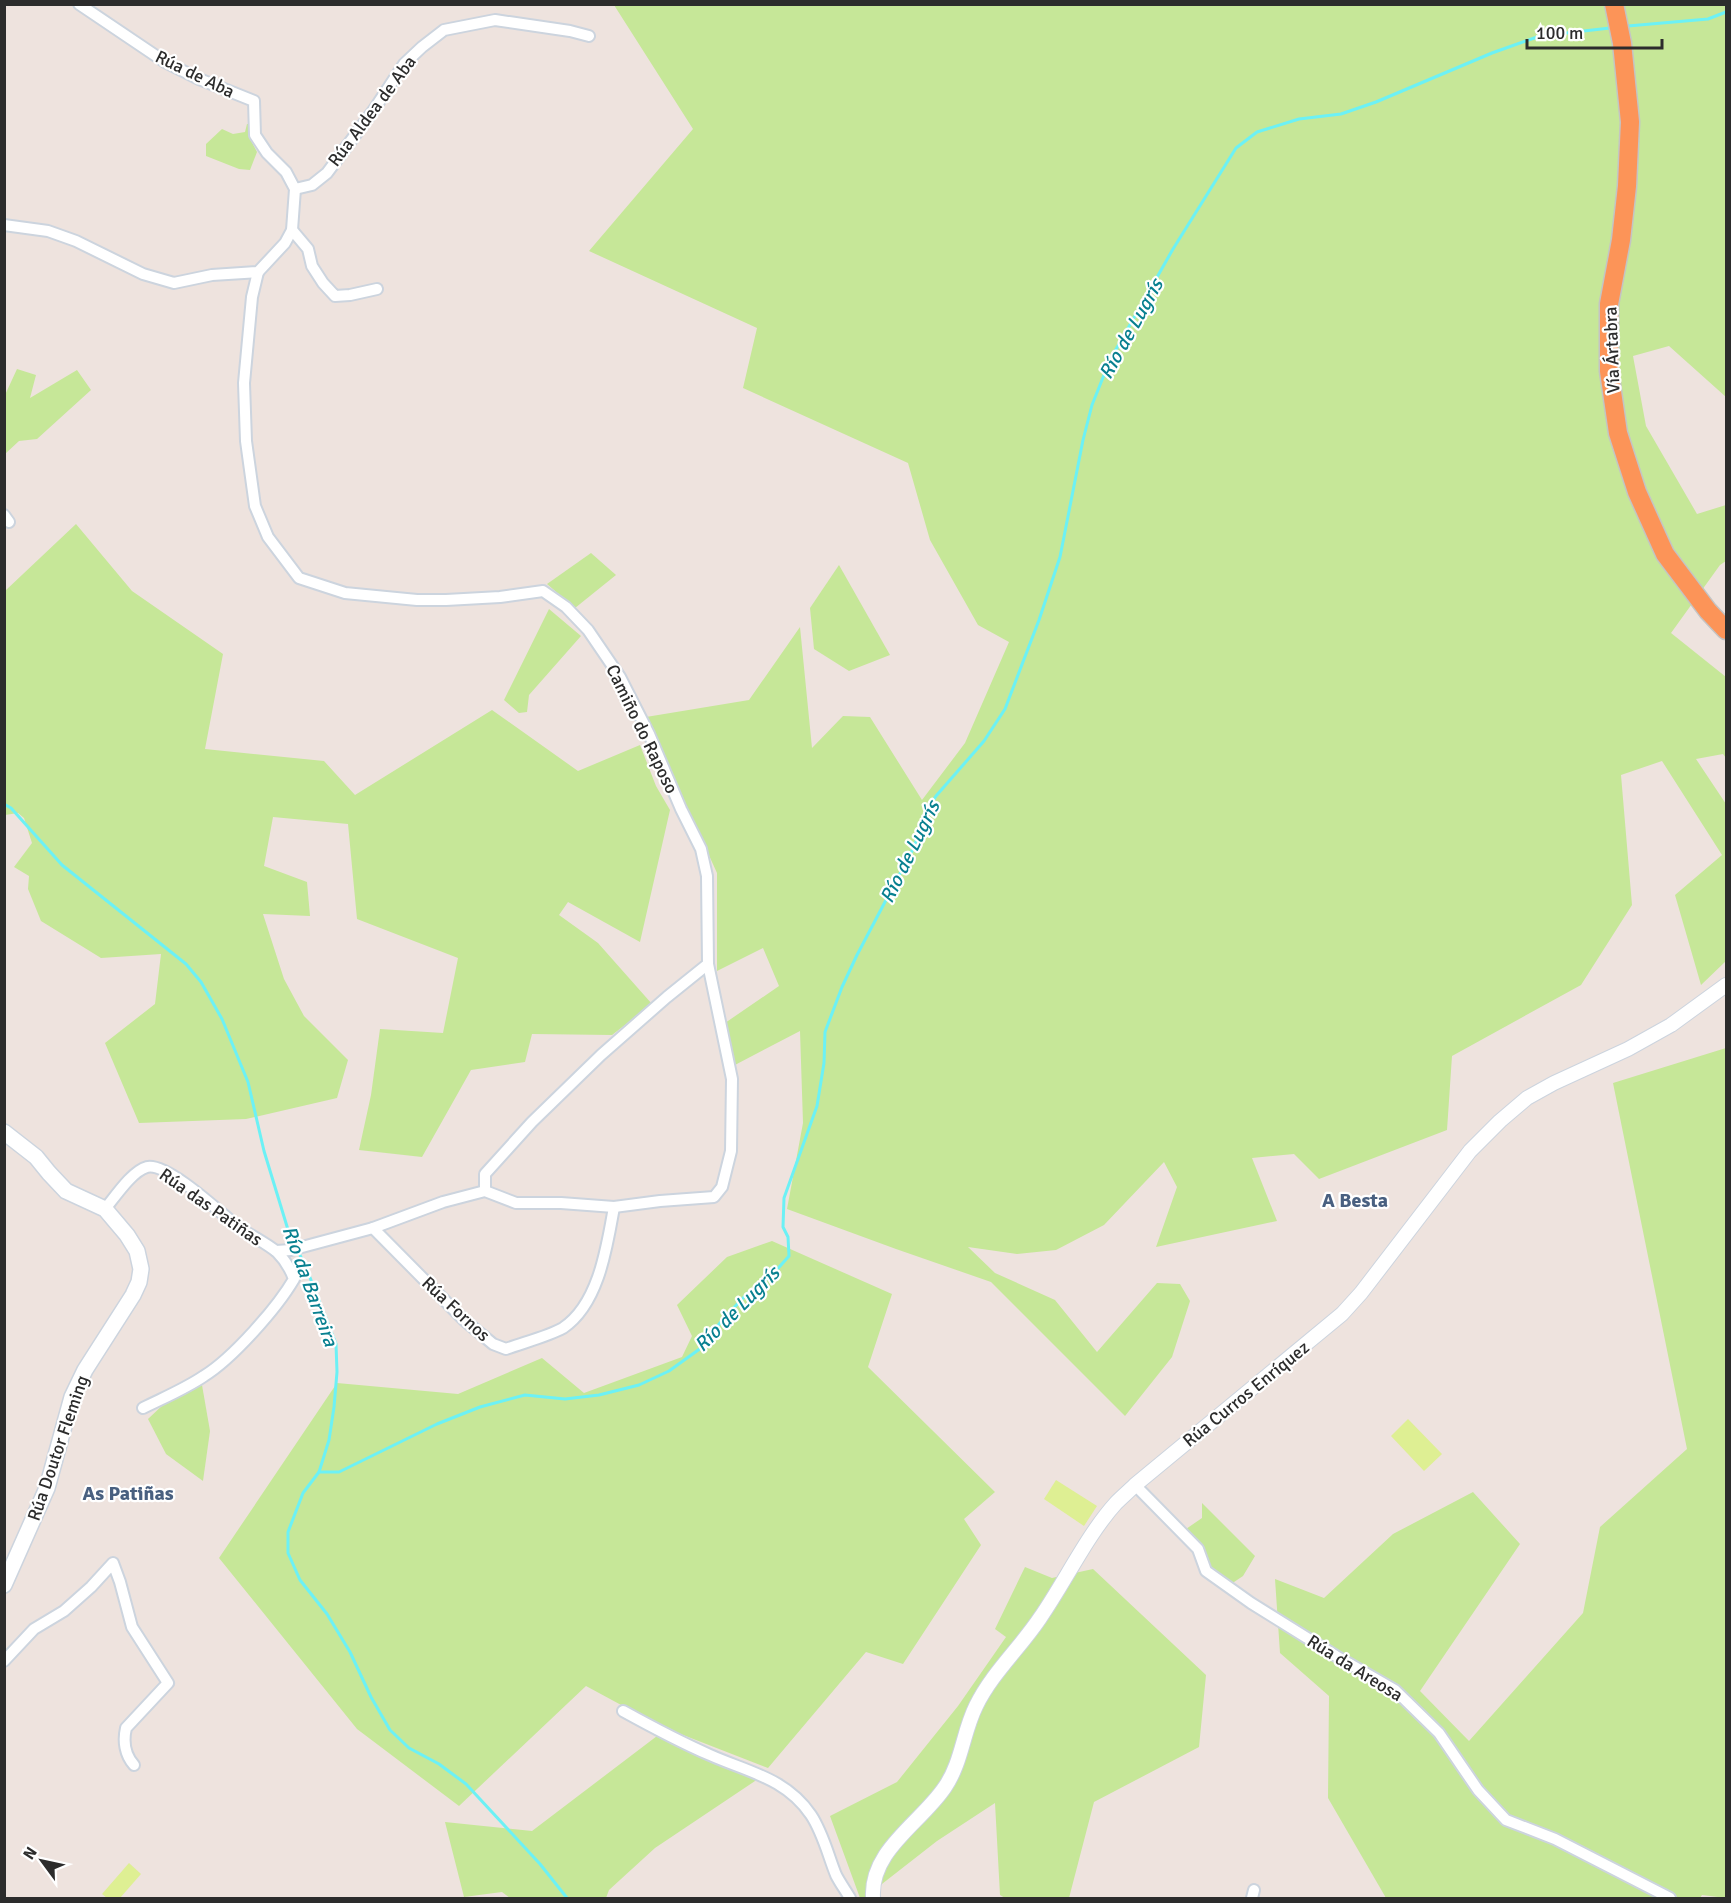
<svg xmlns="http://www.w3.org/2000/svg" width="1731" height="1903" font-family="Signika,sans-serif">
  <rect width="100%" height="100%" fill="#eee3de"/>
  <!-- green -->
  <g fill="#c6e798">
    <polygon points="614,5 1726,5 1726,397 1669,346 1633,356 1646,426 1697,514 1726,505 1726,561 1720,565 1671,633 1726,677 1726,758 1723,754 1696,759 1726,804 1726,961 1701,985 1675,895 1722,855 1662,761 1621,775 1632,905 1581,985 1452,1056 1447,1130 1319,1179 1294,1154 1252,1158 1277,1221 1156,1247 1177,1187 1164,1162 1104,1225 1056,1250 1017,1254 968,1247 995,1273 1055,1300 1097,1352 1157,1283 1180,1284 1190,1301 1172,1357 1125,1416 991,1282 896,1249 787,1209 803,1123 800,1031 733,1066 725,1023 779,986 763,948 717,971 717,873 646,717 749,700 800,627 812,748 843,716 870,717 922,800 965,743 1009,642 978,625 930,540 908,463 743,388 757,328 589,251 693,129"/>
    <polygon points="247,124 251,124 248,135 257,152 250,170 239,169 206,156 206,144 222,129 233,134 245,132"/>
    <polygon points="17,369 36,375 30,398 77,370 91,390 37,439 19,441 5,454 5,395"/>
    <polygon points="76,524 132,591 223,654 205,749 324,761 355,795 492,710 578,771 640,745 656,786 670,810 640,942 568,902 559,915 598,943 652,1004 612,1035 532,1034 525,1062 471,1070 422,1157 359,1150 371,1095 380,1029 443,1033 458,958 357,919 348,824 273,817 264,866 307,882 310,916 263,914 284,979 304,1016 348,1060 337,1098 246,1119 139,1123 105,1043 155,1004 161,954 101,958 41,921 28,889 29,876 14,867 32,843 24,818 18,813 5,815 5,591"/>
    <polygon points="591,553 616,575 575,608 547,584"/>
    <polygon points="839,565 890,655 849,671 814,649 810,608"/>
    <polygon points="549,609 581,636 529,695 527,712 519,713 504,700"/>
    <polygon points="1726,1048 1726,1898 1702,1895 1700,1898 1386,1898 1328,1798 1329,1696 1280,1653 1275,1579 1324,1598 1393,1534 1473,1492 1520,1544 1420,1691 1469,1741 1583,1613 1600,1527 1687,1449 1613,1083"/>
    <polygon points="772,1241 892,1294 868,1367 995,1492 964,1519 981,1545 903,1664 866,1652 768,1768 660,1726 586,1686 459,1806 357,1729 219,1558 337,1383 458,1394 542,1358 584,1393 682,1357 692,1336 677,1305 727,1257"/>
    <polygon points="202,1385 210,1431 203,1481 166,1454 148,1419 166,1402"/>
    <polygon points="1202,1503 1255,1556 1243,1576 1231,1584 1210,1569 1202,1548 1186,1529 1202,1518"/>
    <polygon points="1025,1567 1052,1578 1093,1569 1206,1675 1199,1747 1094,1802 1069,1898 1005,1898 1000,1895 995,1803 937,1841 864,1898 860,1898 830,1816 897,1782 958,1706 1006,1637 995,1629"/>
    <polygon points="657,1736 761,1777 655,1848 609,1890 606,1898 510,1898 502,1892 464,1897 445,1822 532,1831"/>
  </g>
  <!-- pitch -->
  <g fill="#deef93">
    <polygon points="1408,1419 1442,1454 1424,1471 1391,1436"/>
    <polygon points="1056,1480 1097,1506 1084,1526 1044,1499"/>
    <polygon points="129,1863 141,1874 120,1898 107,1898 102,1894"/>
  </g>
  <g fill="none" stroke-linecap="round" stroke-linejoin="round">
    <!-- stream -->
    <g stroke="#6cf1f5" stroke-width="3">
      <polyline points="1628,26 1708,19 1726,12"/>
      <polyline points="4,804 11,808 62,865 186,964 201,982 222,1019 248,1082 264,1151 289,1233 295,1245"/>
      <polyline points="298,1251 307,1270 336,1344 337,1372 334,1407 329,1440 319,1472 303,1493 288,1532 288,1553 300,1580 327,1614 350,1652 371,1697 390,1730 409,1748 439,1764 466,1784 540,1864 567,1898"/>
      <polyline points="319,1472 339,1472 437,1424 480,1407 525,1395 565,1399 599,1395 639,1385 669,1371 701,1348 723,1319 747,1294 773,1274 789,1256 788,1237 783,1227 784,1198 817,1106 824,1063 825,1032 842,987 857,955 914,847 926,812 936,796 984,741 1005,709 1039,620 1060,557 1083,440 1092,405 1110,360 1173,249 1236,148 1257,132 1299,119 1341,114 1376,102 1492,53 1540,36 1610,28"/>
    </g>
    <!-- minor casing -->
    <g stroke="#ccd4de" stroke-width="14">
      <g id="minor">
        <polyline points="295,189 312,185 327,173 373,111 404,64 422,47 444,30 495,20 570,31 589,36"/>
        <polyline points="4,225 48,231 76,241 143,274 174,283 212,275 258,272 285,243 292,230 295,189 286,172 267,153 255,135 254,101 199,79 165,62 79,4"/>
        <polyline points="292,230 308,249 312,266 323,283 335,296 350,295 377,289"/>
        <polyline points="258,272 252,297 244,383 246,441 255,506 268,537 299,578 345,593 417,600 446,600 500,597 543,591 566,607 588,630 620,677 649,734 681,809 701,849 707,876 708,964 732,1079 731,1151 722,1187 714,1197 660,1201 614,1207 561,1203 516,1203 485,1191 443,1202 373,1228 291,1250 276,1251"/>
        <polyline points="4,515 9,522"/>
        <polyline points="485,1191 485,1174 532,1122 601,1055 667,997 708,964"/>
        <path d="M105,1209C115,1197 132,1171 147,1167C167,1162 222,1214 238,1227C251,1236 265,1242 277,1252C285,1260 290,1268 294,1279C277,1308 233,1358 204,1376C185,1389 163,1398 143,1408"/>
        <path d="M373,1228L464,1320L493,1344L506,1349C522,1343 549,1336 563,1328C599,1304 607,1246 614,1207"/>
        <polyline points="1135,1485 1198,1549 1206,1571 1251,1603 1336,1656 1395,1690 1439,1733 1478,1790 1506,1820 1555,1839 1670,1898"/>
        <path d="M4,1661L34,1629L64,1611L91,1587L113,1563L120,1582L132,1627L168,1683L126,1728C123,1741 125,1755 134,1765"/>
        <path d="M623,1711C652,1727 680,1742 710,1755C748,1772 786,1778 811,1815C823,1833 828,1855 836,1875C840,1883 846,1891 850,1898"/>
        <polyline points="1252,1898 1254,1890"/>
      </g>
    </g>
    <!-- tertiary casing -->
    <g stroke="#ccd4de" stroke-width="16">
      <path id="tertiary" d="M873,1898C870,1850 921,1823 945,1787C962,1762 963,1732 976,1706C992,1673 1020,1648 1040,1618C1065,1582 1087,1535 1116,1503C1122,1497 1129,1491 1135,1485L1342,1314L1361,1293L1470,1151L1500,1121L1527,1098L1554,1083L1628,1049L1671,1025L1726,985"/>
    </g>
    <!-- secondary casing -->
    <g stroke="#ccd4de" stroke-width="18">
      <polyline id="secondary" points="4,1132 36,1157 49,1173 66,1191 105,1209 127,1235 137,1251 141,1269 139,1282 133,1295 85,1370 72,1397 47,1488 4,1585"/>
    </g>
    <!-- trunk casing -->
    <g stroke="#c4c4c4" stroke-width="21">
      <polyline id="trunk" points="1614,4 1622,43 1630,122 1627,186 1621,240 1609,304 1609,371 1618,433 1637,492 1665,554 1708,611 1726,630"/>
    </g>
    <!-- minor -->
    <use href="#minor" stroke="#fff" stroke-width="10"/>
    <!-- tertiary -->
    <use href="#tertiary" stroke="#fff" stroke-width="14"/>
    <!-- secondary -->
    <use href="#secondary" stroke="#fff" stroke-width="15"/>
    <!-- trunk -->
    <use href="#trunk" stroke="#fc9458" stroke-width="18"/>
  </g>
  <g text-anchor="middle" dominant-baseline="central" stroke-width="4.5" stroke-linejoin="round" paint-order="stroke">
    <!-- street labels -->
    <g font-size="18" fill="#2c2c2c" stroke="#fff">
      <text transform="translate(195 74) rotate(26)">Rúa de Aba</text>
      <text transform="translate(372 111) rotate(-53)">Rúa Aldea de Aba</text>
      <text transform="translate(1612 350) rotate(-92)">Vía Ártabra</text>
      <text transform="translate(642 729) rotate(64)">Camiño do Raposo</text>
      <text transform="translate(211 1207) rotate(35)">Rúa das Patiñas</text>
      <text transform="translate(456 1309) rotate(43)">Rúa Fornos</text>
      <text transform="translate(1246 1394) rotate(-39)">Rúa Curros Enríquez</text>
      <text transform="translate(58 1448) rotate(-71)">Rúa Doutor Fleming</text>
      <text transform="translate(1355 1668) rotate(32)">Rúa da Areosa</text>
    </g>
    <!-- water labels -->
    <g font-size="20" font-style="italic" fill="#088090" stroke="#fff">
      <text transform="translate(1131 329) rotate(-61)">Río de Lugrís</text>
      <text transform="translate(910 852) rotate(-64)">Río de Lugrís</text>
      <text transform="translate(310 1286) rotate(70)">Río da Barreira</text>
      <text transform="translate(737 1309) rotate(-45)">Río de Lugrís</text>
    </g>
    <!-- neighbourhood labels -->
    <g font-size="20" font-weight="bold" fill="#496080" stroke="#fff">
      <text x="1355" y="1200">A Besta</text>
      <text x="128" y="1493">As Patiñas</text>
    </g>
  </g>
  <!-- border -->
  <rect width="1731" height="1903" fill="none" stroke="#2c2c2c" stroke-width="12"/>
  <!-- north arrow -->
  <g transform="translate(42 1861) rotate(303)" stroke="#ffffff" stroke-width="4.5" paint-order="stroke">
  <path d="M0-4.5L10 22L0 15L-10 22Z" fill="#2c2c2c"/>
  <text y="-9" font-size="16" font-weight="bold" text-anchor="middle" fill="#2c2c2c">N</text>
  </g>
  <!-- scale -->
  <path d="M1527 39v9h135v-9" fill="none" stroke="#2c2c2c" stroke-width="3"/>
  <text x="1536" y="39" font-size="18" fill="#2c2c2c" stroke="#ffffff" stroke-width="4.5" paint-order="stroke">100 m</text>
</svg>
